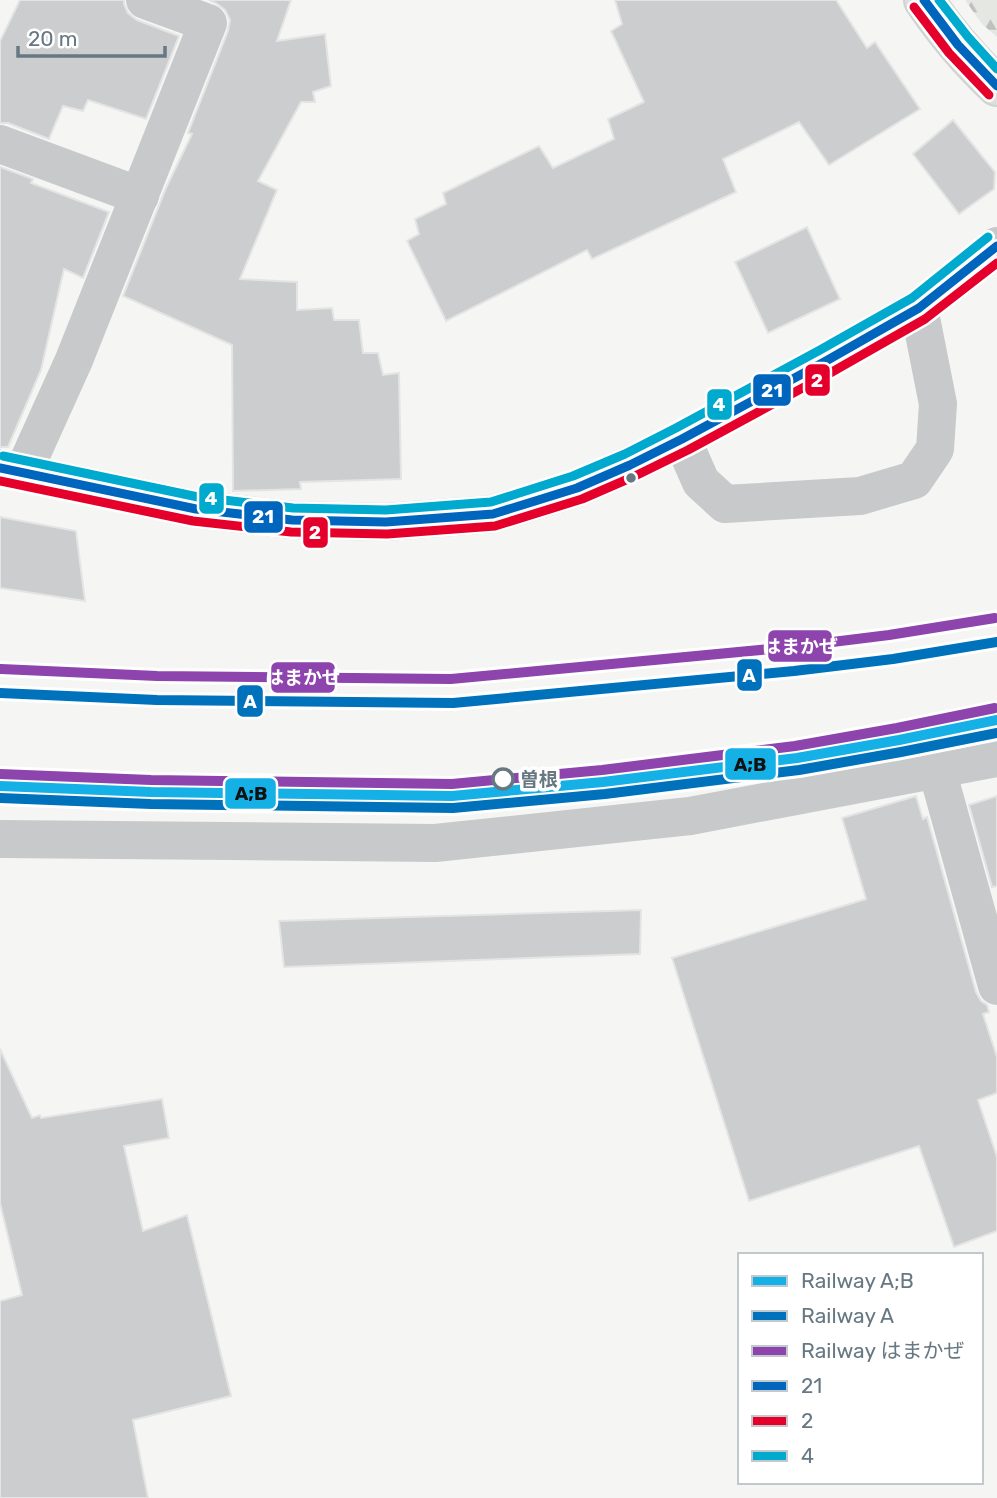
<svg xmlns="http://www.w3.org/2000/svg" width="997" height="1498" font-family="Rubik,'Noto Sans JP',sans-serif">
  <defs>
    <pattern id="forest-firs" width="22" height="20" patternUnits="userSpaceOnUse" patternTransform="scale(1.75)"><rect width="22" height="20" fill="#e4e7e2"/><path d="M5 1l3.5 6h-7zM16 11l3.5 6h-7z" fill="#bdc0bd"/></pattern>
  </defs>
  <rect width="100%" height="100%" fill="#f5f5f4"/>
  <!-- forest -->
  <polygon fill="url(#forest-firs)" points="965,0 997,0 997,37 982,24"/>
  <!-- building -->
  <g fill="#cccdce" stroke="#e4e4e4" stroke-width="2">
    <polygon points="20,0 124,0 124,4 128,13 137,20 179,36 146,119 88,100 83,111 63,106 49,139 8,123 0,123 0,41"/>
    <polygon points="209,0 291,0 277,41 325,34 331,86 313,92 315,102 301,102 258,181 277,190 240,279 297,282 297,310 332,308 334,320 359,320 363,353 378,353 383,375 399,373 401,479 300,482 301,489 233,491 232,345 123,296 166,188 192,134 188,133 228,31 230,20 225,10 216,3"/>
    <polygon points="615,0 836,0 867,48 875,42 920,109 829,165 799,122 723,159 736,192 592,259 587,250 446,321 407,241 419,234 415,219 446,204 443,193 539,146 553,168 614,139 608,119 644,102 611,31 622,24"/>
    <polygon points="953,120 995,172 994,189 959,214 913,154"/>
    <polygon points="0,167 33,179 31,183 109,212 83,278 64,269 41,370 8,447 0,447"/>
    <polygon points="807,227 840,299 768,333 735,262"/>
    <polygon points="0,517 76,531 85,601 0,588"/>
    <polygon points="916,796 923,819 927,817 976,992 981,1001 987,1005 989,1012 983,1014 997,1057 997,1093 978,1100 997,1157 997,1231 954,1247 919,1146 749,1201 672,958 866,899 842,818"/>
    <polygon points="997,796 997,886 992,887 969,805"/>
    <polygon points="641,910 640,954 284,967 279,921"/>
    <polygon points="0,1049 32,1118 40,1115 41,1118 162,1099 169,1138 124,1146 143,1231 187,1215 231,1396 133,1420 148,1498 0,1498 0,1301 22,1295 0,1203"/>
  </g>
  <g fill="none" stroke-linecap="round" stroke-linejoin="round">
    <!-- secondary casing -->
    <g stroke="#d1d2d2" stroke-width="42">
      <path id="secondary" d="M924,0C945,31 970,61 997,86"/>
    </g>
    <!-- minor -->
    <g stroke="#c8c9ca" stroke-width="38">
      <polyline points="0,144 140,196"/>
      <polyline points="0,468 196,509 292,520 386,522 493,514 577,488 630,465 682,439 701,482 725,504 860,496 914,480 935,449 938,404 919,308"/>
      <polyline points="23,473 74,360 208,23 145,0"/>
      <polyline points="937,770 997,986"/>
      <polyline points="0,839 435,843 690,816 997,758"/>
    </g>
    <!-- tertiary -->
    <polyline stroke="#c8c9ca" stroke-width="38" points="682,439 826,361 919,308 990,253 997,246"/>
    <!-- secondary -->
    <use href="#secondary" stroke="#dddede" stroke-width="38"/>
    <!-- bus-1 casing -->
    <g stroke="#fff" stroke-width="14">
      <g id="bus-1">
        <polyline points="924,0 958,45 997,86"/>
        <polyline points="0,468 196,509 292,520 386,522 493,514 577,488 630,465 682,439 826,361 919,308 997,246"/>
      </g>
    </g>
    <!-- bus-2 casing -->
    <g stroke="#fff" stroke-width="14">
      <g id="bus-2">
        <polyline points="914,7 949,53 989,95"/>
        <polyline points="0,481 193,521 291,532 387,534 495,526 582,499 635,476 688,450 832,372 925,319 997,263"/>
      </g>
    </g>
    <!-- bus-3 casing -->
    <g stroke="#fff" stroke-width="14">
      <g id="bus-3">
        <polyline points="939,0 968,37 997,69"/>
        <polyline points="3,456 198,497 293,508 386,510 491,502 573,476 625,454 676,428 820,350 912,298 988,237"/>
      </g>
    </g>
    <!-- bus-1 -->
    <use href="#bus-1" stroke="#0065bd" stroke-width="9"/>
    <!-- bus-2 -->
    <use href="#bus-2" stroke="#e4002b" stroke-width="9"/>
    <!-- bus-3 -->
    <use href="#bus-3" stroke="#00a9ce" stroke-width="9"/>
    <!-- rail-1 casing -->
    <g stroke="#fff" stroke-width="16">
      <polyline id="rail-1" points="0,786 151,792 452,796 603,782 797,758 899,740 997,720"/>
    </g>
    <!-- rail-2 casing -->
    <g stroke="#fff" stroke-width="16">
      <g id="rail-2">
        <polyline points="0,693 157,700 453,703 794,671 893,659 997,642"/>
        <polyline points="0,798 151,804 453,808 605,794 799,770 901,752 997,733"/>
      </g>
    </g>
    <!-- rail-3 casing -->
    <g stroke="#fff" stroke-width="16">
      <g id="rail-3">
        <polyline points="1,669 157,676 451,679 792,647 889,635 995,618"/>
        <polyline points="0,774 151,780 452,784 602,770 795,746 897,728 995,708"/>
      </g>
    </g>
    <!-- rail-1 -->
    <use href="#rail-1" stroke="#15b1e6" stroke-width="10"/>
    <!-- rail-2 -->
    <use href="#rail-2" stroke="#0072bc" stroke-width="10"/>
    <!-- rail-3 -->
    <use href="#rail-3" stroke="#8e44ad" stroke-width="10"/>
  </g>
  <!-- markers -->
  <circle fill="#677883" stroke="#fff" stroke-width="2.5" cx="631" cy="478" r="6"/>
  <circle fill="#fff" stroke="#677883" stroke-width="3.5" cx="503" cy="779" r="10"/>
  <g text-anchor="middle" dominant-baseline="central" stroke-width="7" stroke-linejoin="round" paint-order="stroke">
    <!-- stop labels -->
    <g font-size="19" font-weight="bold" fill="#677883" stroke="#fff" text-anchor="start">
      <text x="520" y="779">曽根</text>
    </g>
  </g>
  <g stroke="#fff" stroke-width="2.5">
    <rect x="804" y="363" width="27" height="34" rx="7" fill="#e4002b"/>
    <rect x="752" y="373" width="40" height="34" rx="7" fill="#0065bd"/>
    <rect x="706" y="388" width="27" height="33" rx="7" fill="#00a9ce"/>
    <rect x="198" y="482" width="27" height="33" rx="7" fill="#00a9ce"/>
    <rect x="243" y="500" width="41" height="34" rx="7" fill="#0065bd"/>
    <rect x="302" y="516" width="27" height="33" rx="7" fill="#e4002b"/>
    <rect x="767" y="629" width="66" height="34" rx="7" fill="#8e44ad"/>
    <rect x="736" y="658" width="27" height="34" rx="7" fill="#0072bc"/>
    <rect x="270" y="661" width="66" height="33" rx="7" fill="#8e44ad"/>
    <rect x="236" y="684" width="28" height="34" rx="7" fill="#0072bc"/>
    <rect x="724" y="747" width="53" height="34" rx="7" fill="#15b1e6"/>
    <rect x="224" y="777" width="53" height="33" rx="7" fill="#15b1e6"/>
  </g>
  <g font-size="19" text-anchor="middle" font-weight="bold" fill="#fff">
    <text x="817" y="387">2</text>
    <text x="772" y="397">21</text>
    <text x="719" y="411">4</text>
    <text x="211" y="505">4</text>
    <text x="263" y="523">21</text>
    <text x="315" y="539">2</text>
    <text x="800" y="653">はまかぜ</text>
    <text x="749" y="682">A</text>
    <text x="303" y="684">はまかぜ</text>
    <text x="250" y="708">A</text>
  </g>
  <g font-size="19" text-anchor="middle" font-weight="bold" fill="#111">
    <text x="750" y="771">A;B</text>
    <text x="251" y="800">A;B</text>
  </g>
  <!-- legend -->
  <rect x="738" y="1253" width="245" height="231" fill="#ffffff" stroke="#c2c9cd" stroke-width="2"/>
  <rect x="752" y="1276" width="35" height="10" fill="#15b1e6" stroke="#c2c9cd" stroke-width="2"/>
  <text x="801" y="1288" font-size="21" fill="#677883">Railway A;B</text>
  <rect x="752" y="1311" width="35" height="10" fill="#0072bc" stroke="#c2c9cd" stroke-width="2"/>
  <text x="801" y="1323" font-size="21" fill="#677883">Railway A</text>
  <rect x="752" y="1346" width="35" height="10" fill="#8e44ad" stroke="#c2c9cd" stroke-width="2"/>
  <text x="801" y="1358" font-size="21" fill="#677883">Railway はまかぜ</text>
  <rect x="752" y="1381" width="35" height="10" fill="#0065bd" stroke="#c2c9cd" stroke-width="2"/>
  <text x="801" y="1393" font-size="21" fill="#677883">21</text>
  <rect x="752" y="1416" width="35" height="10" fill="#e4002b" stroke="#c2c9cd" stroke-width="2"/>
  <text x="801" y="1428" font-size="21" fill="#677883">2</text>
  <rect x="752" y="1451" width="35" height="10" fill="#00a9ce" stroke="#c2c9cd" stroke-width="2"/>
  <text x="801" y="1463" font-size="21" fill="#677883">4</text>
  <!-- scale -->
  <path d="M18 46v10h147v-10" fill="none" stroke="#677883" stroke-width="3.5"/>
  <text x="28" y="46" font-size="21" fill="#677883" stroke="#ffffff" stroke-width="5" paint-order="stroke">20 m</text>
</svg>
